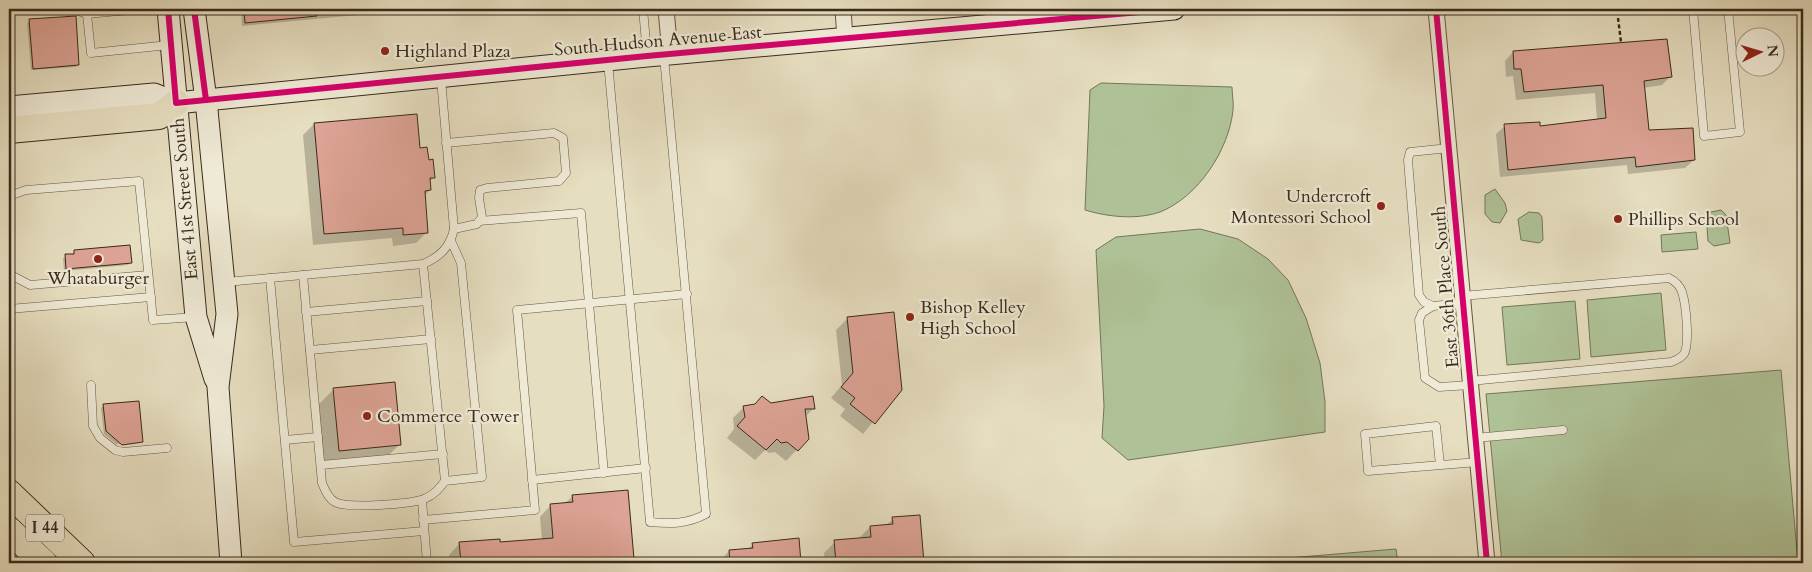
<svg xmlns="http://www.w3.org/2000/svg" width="1812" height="572" font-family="Cardo,serif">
  <rect width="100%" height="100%" fill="#e6dec0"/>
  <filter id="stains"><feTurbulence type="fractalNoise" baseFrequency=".004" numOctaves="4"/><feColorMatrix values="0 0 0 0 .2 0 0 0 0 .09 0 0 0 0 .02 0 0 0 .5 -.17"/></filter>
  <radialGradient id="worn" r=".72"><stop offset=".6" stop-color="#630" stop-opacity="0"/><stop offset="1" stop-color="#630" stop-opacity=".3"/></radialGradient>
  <!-- green -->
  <g fill="#afc297" stroke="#747659">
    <path d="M1101,83L1232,87C1232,95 1234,103 1233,110C1229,150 1198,197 1160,212C1137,220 1108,217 1085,210L1090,90Z"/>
    <polygon points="1495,189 1505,203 1507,211 1500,223 1492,222 1485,214 1485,195"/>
    <polygon points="1721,210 1726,215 1730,243 1714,246 1708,241 1706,213"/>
    <polygon points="1529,212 1539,213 1542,217 1543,240 1539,243 1521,240 1518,219"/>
    <polygon points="1200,229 1238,239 1268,259 1288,280 1306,318 1320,363 1325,402 1325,432 1128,460 1102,438 1104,406 1096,250 1116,237"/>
    <polygon points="1696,232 1698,249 1662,252 1661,235"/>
    <polygon points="1661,293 1666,350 1591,357 1587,300"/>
    <polygon points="1575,301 1580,359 1507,365 1502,307"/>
    <polygon points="1781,370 1798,563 1502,563 1486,394"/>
    <polygon points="1396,549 1398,563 1229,563"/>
  </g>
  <!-- shadow -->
  <g fill="#0003">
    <polygon points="241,9 422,9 242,26"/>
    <polygon points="29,21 78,64 76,67 31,70 27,23"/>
    <polygon points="1513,52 1670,77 1662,85 1643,88 1648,132 1694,160 1685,168 1628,174 1627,165 1500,177 1496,134 1505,126 1539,127 1597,120 1595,93 1516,100 1513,76 1506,77 1505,61"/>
    <polygon points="314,124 419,149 427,161 434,177 429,182 430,190 424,196 427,232 416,243 393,246 392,238 313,245 303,135"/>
    <polygon points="74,251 131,262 128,265 64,271 63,258 72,255"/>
    <polygon points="847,319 900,389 863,434 840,416 845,409 831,398 842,385 836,330"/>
    <polygon points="334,389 400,444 384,460 323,466 318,405"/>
    <polygon points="771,404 814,408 805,417 807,439 786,461 775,452 769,453 765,450 755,460 727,438 734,429 733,418 744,407"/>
    <polygon points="104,405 142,442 116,444 104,434 101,408"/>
    <polygon points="573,496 633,559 628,563 449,563 449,555 460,543 499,544 542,540 540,517 551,505 564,504"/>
    <polygon points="919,516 923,563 825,563 824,553 835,542 859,538 870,527 885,526 893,519"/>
    <polygon points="797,539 800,563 718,563 729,551 748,549 753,544"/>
  </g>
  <!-- building -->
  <g fill="#dda395" stroke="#3a2a1b">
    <polygon points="244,9 317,9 317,16 245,23"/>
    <polygon points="76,16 79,65 33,69 29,19"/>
    <polygon points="1667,39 1672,77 1644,81 1649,130 1693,128 1695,160 1636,167 1635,157 1508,170 1504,124 1540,122 1540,126 1606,118 1603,85 1524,92 1521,69 1514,69 1513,51"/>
    <polygon points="417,114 420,148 427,147 429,160 433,159 435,178 430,178 431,190 425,191 428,233 403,235 403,228 324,234 314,123"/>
    <polygon points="130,245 132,263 66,269 65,254 74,254 74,250"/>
    <polygon points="894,312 902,390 875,424 850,404 855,398 841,387 853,373 847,317"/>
    <polygon points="395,382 401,445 339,451 333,388"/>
    <polygon points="762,396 771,403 813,396 815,409 805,409 809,439 798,451 787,442 781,443 777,439 766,450 737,426 745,417 743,406 755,404"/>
    <polygon points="139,401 143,442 122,445 106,431 103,404"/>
    <polygon points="628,490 634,559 585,563 461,563 459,542 500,539 500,542 553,538 550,504 573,502 572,495"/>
    <polygon points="920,515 924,563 836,563 834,540 871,537 870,526 893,524 892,517"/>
    <polygon points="799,538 801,563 730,563 729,550 753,548 752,543"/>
  </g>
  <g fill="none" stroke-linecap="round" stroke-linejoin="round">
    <!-- lane casing -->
    <g stroke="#655744" stroke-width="9">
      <g id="lane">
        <polyline points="42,9 57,9"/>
        <polyline points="72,9 87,14 140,9"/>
        <polyline points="643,9 647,54"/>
        <polyline points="1693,9 1704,136 1740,132 1728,9"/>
        <polyline points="87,14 91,53 169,45"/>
        <path d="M608,62L650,522C672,524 687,524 706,514L664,57"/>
        <polyline points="446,143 554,133 563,138 566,173 559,181 487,188 480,190 479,198 482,217 477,224 454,229"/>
        <polyline points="9,196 26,190 139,181 153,320 195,317"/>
        <polyline points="479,221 581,213 604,473"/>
        <polyline points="423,264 445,481"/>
        <polyline points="9,274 30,285 148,275"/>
        <path d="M303,275L322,483C325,490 328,498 335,502C347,509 411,504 424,499C434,495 439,489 445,481L482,477L461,263L451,241"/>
        <polyline points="270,278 294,542 424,531"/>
        <path d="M226,282L423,264C440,257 450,247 454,229L441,79"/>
        <path d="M1462,296L1669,278C1675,281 1680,286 1682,292C1686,304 1690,344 1684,354C1680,359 1676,360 1671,362L1470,381"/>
        <polyline points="1463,303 1433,306 1422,313 1419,320 1425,378 1439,387 1470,385"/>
        <polyline points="1433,306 1424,302 1419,295 1408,160 1410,152 1449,148"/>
        <polyline points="9,309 151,297"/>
        <polyline points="306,312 427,301"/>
        <polyline points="310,350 431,339"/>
        <polyline points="91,385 93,426 100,438 115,450 123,452 167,448"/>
        <polyline points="1475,438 1563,430"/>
        <polyline points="285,440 318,437"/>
        <polyline points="321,465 443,454"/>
        <polyline points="1440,465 1436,426 1365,434 1368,471 1478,462"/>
        <polyline points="532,480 646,468"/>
        <polyline points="422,500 427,563"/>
        <polyline points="423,520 535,510 517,310 687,294"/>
      </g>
    </g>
    <!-- street casing -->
    <g stroke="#655744" stroke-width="17">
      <g id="street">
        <polyline points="666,9 670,54"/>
        <polyline points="843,9 845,39"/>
        <polyline points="1436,9 1487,563"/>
      </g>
    </g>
    <!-- secondary casing -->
    <g stroke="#3a2a1b" stroke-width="23">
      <g id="secondary">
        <polyline points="168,9 196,317 215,379"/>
        <polyline points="194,9 206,100 227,314 218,387 231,563"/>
        <polyline points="9,107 154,94 176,103 647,56 1174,9"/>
      </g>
    </g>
    <!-- highway casing -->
    <g stroke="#3a2a1b" stroke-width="28">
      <g id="highway">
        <polyline points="9,130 159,116 176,103"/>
        <polyline points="9,493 82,563"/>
        <polyline points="9,530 44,563"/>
      </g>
    </g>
    <!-- path -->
    <polyline stroke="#3a2a1b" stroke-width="2.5" stroke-dasharray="4 2.5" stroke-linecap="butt" points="1618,18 1621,42"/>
    <!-- lane -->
    <use href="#lane" stroke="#efead6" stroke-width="8"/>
    <!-- street -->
    <use href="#street" stroke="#efead6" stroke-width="15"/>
    <!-- secondary -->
    <use href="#secondary" stroke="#efead6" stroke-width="21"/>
    <!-- highway -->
    <use href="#highway" stroke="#e6dec0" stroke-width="26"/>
    <!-- cycleway casing -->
    <g stroke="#efead6" stroke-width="9">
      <g id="cycleway">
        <polyline points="168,9 176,103 647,56 1174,9"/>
        <polyline points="194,9 206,100"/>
        <polyline points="1436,9 1487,563"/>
      </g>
    </g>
    <!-- cycleway -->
    <use href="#cycleway" stroke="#d6006c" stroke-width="6"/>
  </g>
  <!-- markers -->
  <g fill="#8f2418" stroke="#efead6" stroke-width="2">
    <circle cx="385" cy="51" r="5"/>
    <circle cx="1381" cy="206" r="5"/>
    <circle cx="1618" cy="219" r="5"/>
    <circle cx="98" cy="259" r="5"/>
    <circle cx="910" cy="317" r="5"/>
    <circle cx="367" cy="416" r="5"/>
  </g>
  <g text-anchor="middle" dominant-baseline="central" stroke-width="4.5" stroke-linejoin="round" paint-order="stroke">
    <!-- shield labels -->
    <rect fill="#efead6" stroke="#706453" stroke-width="1" x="26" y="514.5" width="38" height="27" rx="4"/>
    <g font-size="16" font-weight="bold" fill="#3a2a1b">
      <text x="45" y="528">I 44</text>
    </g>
    <!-- street labels -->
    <g font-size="18" fill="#3a2a1b" stroke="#efead6">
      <text transform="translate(658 41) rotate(-5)">South Hudson Avenue East</text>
      <text transform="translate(185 199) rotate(-95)">East 41st Street South</text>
      <text transform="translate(1446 287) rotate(-95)">East 36th Place South</text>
    </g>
    <!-- poi labels -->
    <g font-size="18" fill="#3a2a1b" stroke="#efead6" text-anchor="start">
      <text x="395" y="51">Highland Plaza</text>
      <text x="1371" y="196" text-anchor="end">Undercroft<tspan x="1371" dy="21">Montessori School</tspan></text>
      <text x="1628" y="219">Phillips School</text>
      <text x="98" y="278" text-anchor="middle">Whataburger</text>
      <text x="920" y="307">Bishop Kelley<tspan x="920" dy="21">High School</tspan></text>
      <text x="377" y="416">Commerce Tower</text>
    </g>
  </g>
  <!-- margin -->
  <rect width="1812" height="572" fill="none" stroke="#e6dec0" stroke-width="30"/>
  <rect x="10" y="10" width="1792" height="552" fill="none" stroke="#3a2a1b" stroke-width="2.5"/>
  <rect x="15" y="15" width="1782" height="542" fill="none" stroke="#3a2a1b"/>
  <!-- north arrow -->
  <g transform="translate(1760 52) rotate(85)"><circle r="24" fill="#efead6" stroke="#a79d8b"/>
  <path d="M0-4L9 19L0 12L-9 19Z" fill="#8f2418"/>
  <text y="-8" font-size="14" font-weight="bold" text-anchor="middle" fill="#3a2a1b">N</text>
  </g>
  <rect width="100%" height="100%" filter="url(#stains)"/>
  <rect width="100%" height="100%" fill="url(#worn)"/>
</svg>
